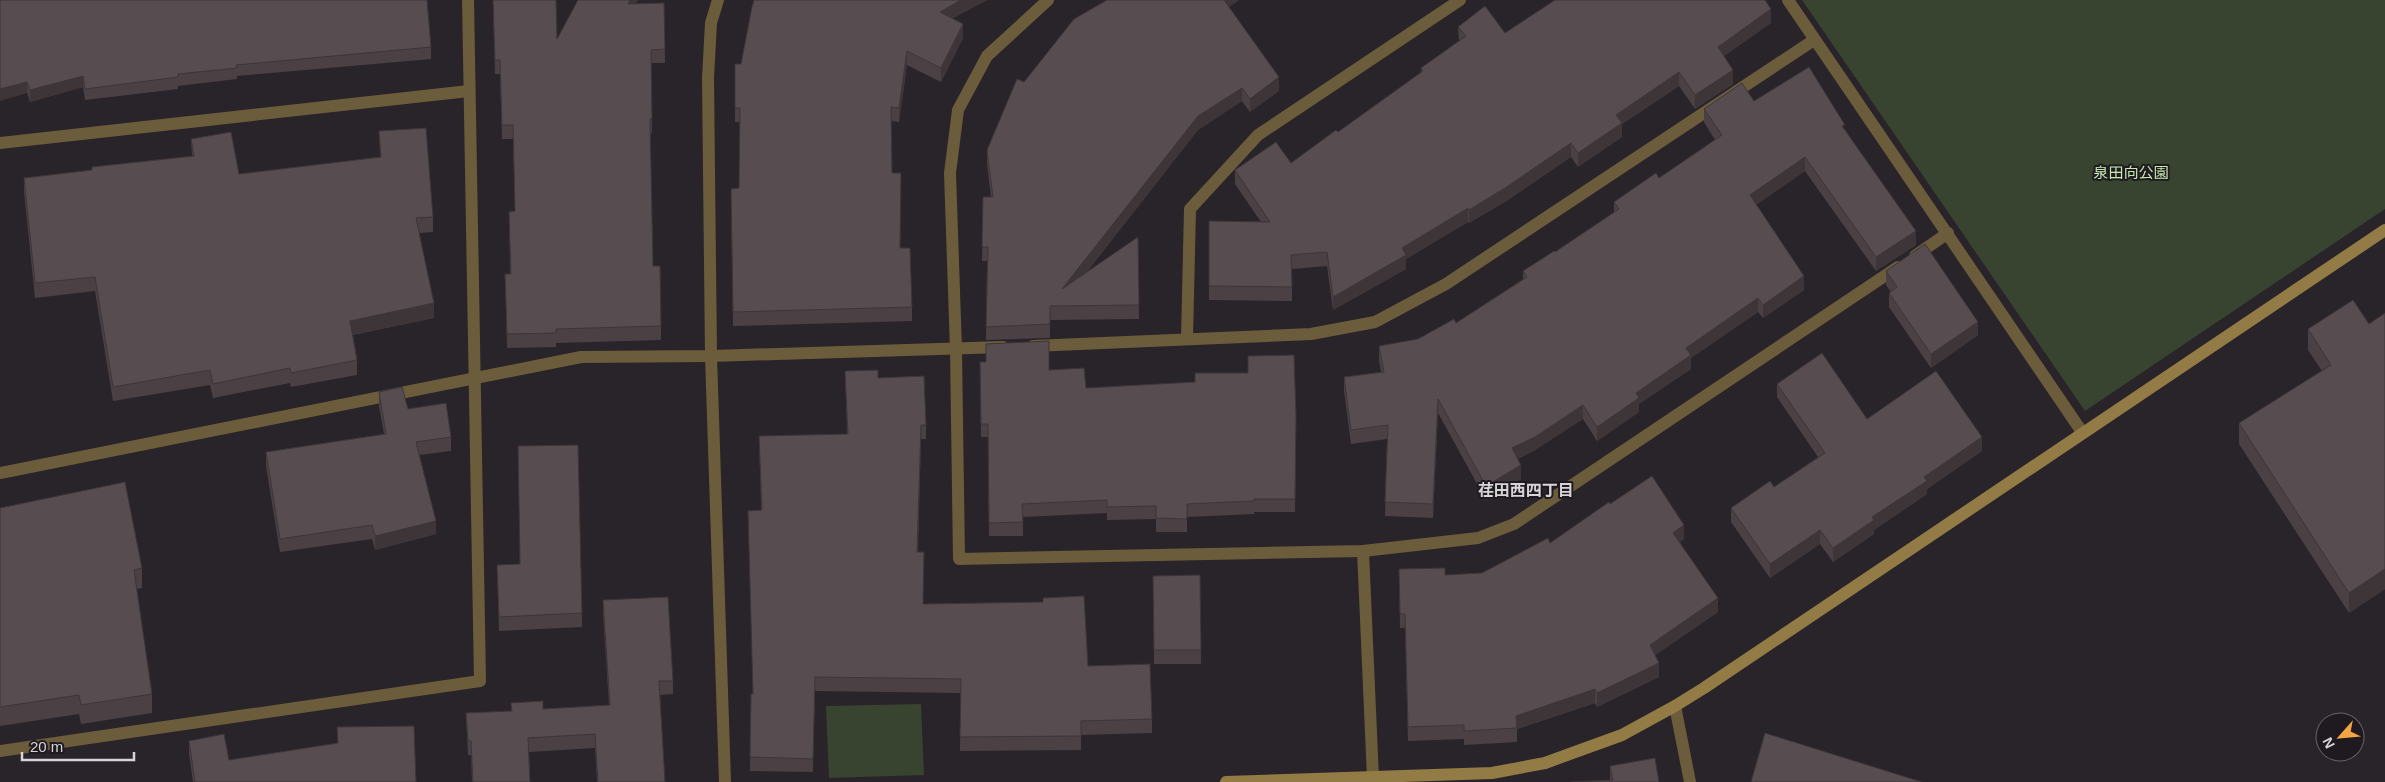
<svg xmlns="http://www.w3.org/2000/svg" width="2385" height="782" font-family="Arial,'Noto Sans JP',sans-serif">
  <rect width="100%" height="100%" fill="#29232a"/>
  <!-- green -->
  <g fill="#384430">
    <polygon points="1802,0 2385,0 2385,209 2085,411"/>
    <polygon points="921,704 924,775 829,778 826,706"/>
  </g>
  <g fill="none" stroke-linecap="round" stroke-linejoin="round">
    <!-- street -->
    <g stroke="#6b5c3c" stroke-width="12">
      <polyline points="718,0 711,23 708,78 711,356 725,782"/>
      <polyline points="1048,0 987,56 958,110 950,173 956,350 959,559 1363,551 1478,538 1514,524 1898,267"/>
      <polyline points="1788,0 2082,432"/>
      <polyline points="0,143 469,91"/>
      <polyline points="1915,256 1948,233"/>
      <polyline points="1187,338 1190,209 1258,135 1460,0"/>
      <polyline points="1033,346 1311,334 1375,322 1446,284 1814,40"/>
      <polyline points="0,473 581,357 711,356 1003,347"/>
      <polyline points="1363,551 1373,778"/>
      <polyline points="1675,706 1690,782"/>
      <polyline points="0,751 480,681 468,0"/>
    </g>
    <!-- secondary -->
    <polyline stroke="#937b45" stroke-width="12" points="1226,782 1492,773 1545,763 1622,735 1675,706 1704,688 2385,230"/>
  </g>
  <!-- wall -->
  <g fill="#4b4145">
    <polygon points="0,0 431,47 431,59 237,76 237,79 178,86 178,89 85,100 83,87 30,102"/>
    <polygon points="638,0 635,4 664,3 665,63 651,63 652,133 650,133 653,266 661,326 661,340 556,343 556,347 507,348 505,274 510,274 509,212 515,211 513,139 502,139 500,74 495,74 493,13 557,39"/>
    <polygon points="754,0 987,0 953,18 963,38 941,82 907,65 899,122 891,121 892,173 900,248 912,307 912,321 733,326 731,189 739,188 740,122 735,122 735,64 741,64"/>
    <polygon points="1107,0 1239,0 1229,7 1279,91 1250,112 1242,101 1198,130 1086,273 1138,237 1139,319 1050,320 1050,338 986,340 987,261 982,261 983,197 991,197 987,164 987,150 1024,82"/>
    <polygon points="1771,23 1724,56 1733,84 1695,109 1679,86 1622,124 1622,137 1578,167 1571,157 1505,202 1469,223 1468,222 1406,259 1406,269 1333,310 1327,266 1292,269 1292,301 1209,300 1209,221 1261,222 1235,184 1235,170 1291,163 1338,132 1421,72 1421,68 1459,41 1458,27 1505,33"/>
    <polygon points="1754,101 1845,129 1916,245 1876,271 1805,171 1756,205 1804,290 1763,318 1758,312 1691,358 1691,369 1639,404 1639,412 1597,441 1583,419 1535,450 1518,459 1521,479 1486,500 1438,413 1433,518 1385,516 1387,439 1351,444 1344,391 1344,377 1381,372 1379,360 1379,346 1418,339 1456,323 1523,279 1523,271 1555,252 1614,213 1614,202 1659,178 1715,140 1704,122 1704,109"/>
    <polygon points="379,131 433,217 433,232 419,233 434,318 353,335 357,360 357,375 291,387 290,383 213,398 210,385 113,401 95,291 35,298 24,192 24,178 92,170 92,167 192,156 191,139 239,174 380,157"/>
    <polygon points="1886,271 1978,335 1931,368 1889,307 1889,293 1891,292 1886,285"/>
    <polygon points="2385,313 2385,589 2349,613 2239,444 2239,423 2322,371 2308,350 2308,329 2369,324"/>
    <polygon points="1248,356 1296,415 1295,512 1254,512 1254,514 1187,517 1187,532 1156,532 1156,519 1107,520 1107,513 1023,517 1023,536 989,536 988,437 981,437 980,362 1086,388 1195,382 1248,373"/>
    <polygon points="845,371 878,378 926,425 926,439 921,439 918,552 923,604 1088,666 1152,719 1152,733 1081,735 1081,750 960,751 961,693 815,691 813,772 750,771 751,694 753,694 761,510 759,436 847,434"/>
    <polygon points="1777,384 1867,419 1982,451 1927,489 1927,494 1874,530 1874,534 1833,562 1820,544 1770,578 1731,522 1731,508 1774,487 1818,457 1777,397"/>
    <polygon points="379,392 408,409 451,437 451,451 419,455 436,534 375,550 372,539 280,552 266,466 266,452 384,434 379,406"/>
    <polygon points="1610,504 1684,539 1680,542 1718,612 1655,655 1659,677 1597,707 1595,703 1517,729 1517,742 1464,745 1464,739 1408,741 1405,628 1400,628 1399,569 1445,575 1482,573 1550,543"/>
    <polygon points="0,508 142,568 142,588 136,589 152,694 152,713 81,724 79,714 0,726"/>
    <polygon points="497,565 582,613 582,627 499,631"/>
    <polygon points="1200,575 1201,664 1154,664 1153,576"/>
    <polygon points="603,600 673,681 673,694 660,695 665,782 597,782 595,748 529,752 530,782 472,782 471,755 468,755 466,713 511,711 511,703 543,709 609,705 603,614"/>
    <polygon points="189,741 229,760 416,782 193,782 189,754"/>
    <polygon points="1610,766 1659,782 1610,780"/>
  </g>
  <!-- shaded-wall -->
  <g fill="#3d3538">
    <polygon points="630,0 638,0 628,18 628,4"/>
    <polygon points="961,0 987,0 940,25 940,12"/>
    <polygon points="1222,0 1239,0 1222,12"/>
    <polygon points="1771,9 1771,23 1718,60 1718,47"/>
    <polygon points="963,24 963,38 941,82 941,68"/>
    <polygon points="907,51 907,65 899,122 899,108"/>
    <polygon points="1733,70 1733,84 1695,109 1695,95"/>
    <polygon points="1679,72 1679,86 1622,124 1622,137 1578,167 1578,153 1616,115"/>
    <polygon points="83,76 83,87 30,102 30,90"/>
    <polygon points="1279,77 1279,91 1250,112 1250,99"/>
    <polygon points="27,82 27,93 0,101 0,89"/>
    <polygon points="1242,88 1242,101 1198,130 1062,303 1062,289 1198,116"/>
    <polygon points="1571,143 1571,157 1505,202 1469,223 1469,210"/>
    <polygon points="1805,157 1805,171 1750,209 1750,195"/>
    <polygon points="1468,208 1468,222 1406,259 1406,269 1333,310 1333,297 1402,248"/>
    <polygon points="1916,231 1916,245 1876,271 1876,257"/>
    <polygon points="1804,276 1804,290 1763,318 1763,305"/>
    <polygon points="1758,298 1758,312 1691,358 1691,369 1639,404 1639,412 1597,441 1597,427 1686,348"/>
    <polygon points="434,303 434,318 350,335 350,321"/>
    <polygon points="1978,322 1978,335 1931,368 1931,354"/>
    <polygon points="1438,399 1438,413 1433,518 1433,504"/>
    <polygon points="1583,405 1583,419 1535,450 1512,462 1512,448"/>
    <polygon points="1982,437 1982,451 1927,489 1927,494 1874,530 1874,534 1833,562 1833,548 1924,477"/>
    <polygon points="1521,465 1521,479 1486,500 1486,486"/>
    <polygon points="436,521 436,534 375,550 375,536"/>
    <polygon points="1684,525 1684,539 1673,546 1673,533"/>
    <polygon points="1820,530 1820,544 1770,578 1770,564"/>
    <polygon points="2385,569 2385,589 2349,613 2349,593"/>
    <polygon points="1718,598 1718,612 1650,659 1650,645"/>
    <polygon points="1659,663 1659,677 1597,707 1597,693"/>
    <polygon points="1595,689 1595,703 1517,729 1516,716"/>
  </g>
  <!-- building -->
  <g fill="#574c50" stroke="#3d3538">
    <polygon points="0,0 427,0 431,47 236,65 237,68 178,74 178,77 85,89 83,76 30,90 27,82 0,89"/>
    <polygon points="493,0 556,0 557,39 578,0 630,0 628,4 664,3 665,49 651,50 652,119 650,119 653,266 660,266 661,326 556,329 556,333 507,334 505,274 511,274 509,212 515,211 513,125 502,125 500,60 495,60"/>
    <polygon points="754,0 961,0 940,12 963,24 941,68 907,51 899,108 891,107 892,173 901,173 900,248 910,248 912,307 733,312 731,189 739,188 740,108 735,108 735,64 741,64 752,7"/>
    <polygon points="1107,0 1224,0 1279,77 1250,99 1242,88 1198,116 1062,289 1138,237 1139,305 1050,306 1050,324 986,327 988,247 982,247 983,197 993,197 987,150 1017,79 1024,82 1074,19"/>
    <polygon points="1555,0 1765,0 1771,9 1718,47 1733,70 1695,95 1679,72 1616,115 1622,123 1578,153 1571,143 1505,188 1469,210 1468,208 1402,248 1406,255 1333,297 1327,252 1291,255 1292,287 1209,286 1209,221 1270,222 1235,170 1276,142 1291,163 1336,130 1338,132 1423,71 1421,68 1466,36 1458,27 1485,6 1505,33"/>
    <polygon points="1809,67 1845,125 1842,126 1916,231 1876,257 1805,157 1750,195 1804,276 1763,305 1758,298 1686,348 1691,355 1636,393 1639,398 1597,427 1583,405 1535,437 1512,448 1521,465 1486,486 1438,399 1433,504 1385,502 1388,425 1351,430 1344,377 1384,372 1379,346 1418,339 1454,319 1456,323 1527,277 1523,271 1554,251 1555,252 1619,209 1614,202 1656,173 1659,178 1722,135 1704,109 1742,83 1754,101"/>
    <polygon points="426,128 433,217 416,218 434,303 350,321 357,360 291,373 290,368 213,384 210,370 113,387 95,277 35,283 24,178 92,170 92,167 194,156 191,139 231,132 239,174 381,157 379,131"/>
    <polygon points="1925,244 1978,322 1931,354 1889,293 1897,287 1886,271"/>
    <polygon points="2353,300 2369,324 2385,313 2385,569 2349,593 2239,423 2331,365 2308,329"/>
    <polygon points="1049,341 1049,370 1084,368 1086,388 1195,382 1195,373 1248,373 1248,356 1294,355 1296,415 1295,499 1254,499 1254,501 1187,504 1187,519 1156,518 1156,506 1107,507 1107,500 1022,504 1023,522 989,523 988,424 981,424 980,362 986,362 986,344"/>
    <polygon points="1822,353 1867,419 1936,371 1982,437 1924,477 1927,481 1872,517 1874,520 1833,548 1820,530 1770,564 1731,508 1770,481 1774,487 1825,453 1777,384"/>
    <polygon points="878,370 878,378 924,376 926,425 921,425 917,552 924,552 923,604 1043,602 1043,598 1084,596 1088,666 1150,664 1152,719 1081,721 1081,736 960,737 961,679 815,677 813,759 750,757 751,694 753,694 748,511 762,510 759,436 848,434 845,371"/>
    <polygon points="402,387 408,409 446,403 451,437 416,442 436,521 375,536 372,525 280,539 266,452 386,434 379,392"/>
    <polygon points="578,445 582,613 499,617 497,565 520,564 518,446"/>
    <polygon points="1652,476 1684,525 1673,533 1718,598 1650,645 1659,663 1597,693 1595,689 1516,716 1517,728 1464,731 1464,725 1408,727 1405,614 1400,614 1399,569 1445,568 1445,575 1482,573 1548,538 1550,543 1609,502 1610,504"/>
    <polygon points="125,482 142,568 134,570 152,694 81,705 79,695 0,707 0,508"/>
    <polygon points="1200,575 1201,650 1154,650 1153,576"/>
    <polygon points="668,597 673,681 659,681 665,782 598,782 595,734 528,738 530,782 473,782 471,741 468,741 466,713 512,711 511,703 543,701 543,709 610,705 603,600"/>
    <polygon points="414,726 416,782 195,782 189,741 224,734 229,760 338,743 337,727"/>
    <polygon points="1765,733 1922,782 1751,782"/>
    <polygon points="1655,758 1659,782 1571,782 1613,780 1610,766"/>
  </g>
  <g text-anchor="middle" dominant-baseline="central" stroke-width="4" stroke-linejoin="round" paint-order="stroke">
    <!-- park labels -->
    <g font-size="15" fill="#c6e9b0" stroke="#1f1a20">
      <text x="2131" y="172">泉田向公園</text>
    </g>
    <!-- neighbourhood labels -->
    <g font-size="16" font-weight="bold" fill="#d7d4d8" stroke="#1f1a20">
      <text x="1526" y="490">荏田西四丁目</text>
    </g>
  </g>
  <!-- north arrow -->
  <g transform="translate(2340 737) rotate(243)"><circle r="24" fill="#1f1a20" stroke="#69646a"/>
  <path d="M0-4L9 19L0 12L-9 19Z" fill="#f4a443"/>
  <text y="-8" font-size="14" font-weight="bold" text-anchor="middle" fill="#d7d4d8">N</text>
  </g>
  <!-- scale -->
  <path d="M22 752v8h112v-8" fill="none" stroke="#d7d4d8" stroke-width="2.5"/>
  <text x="30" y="752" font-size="15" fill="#d7d4d8" stroke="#1f1a20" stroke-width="4" paint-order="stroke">20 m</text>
</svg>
